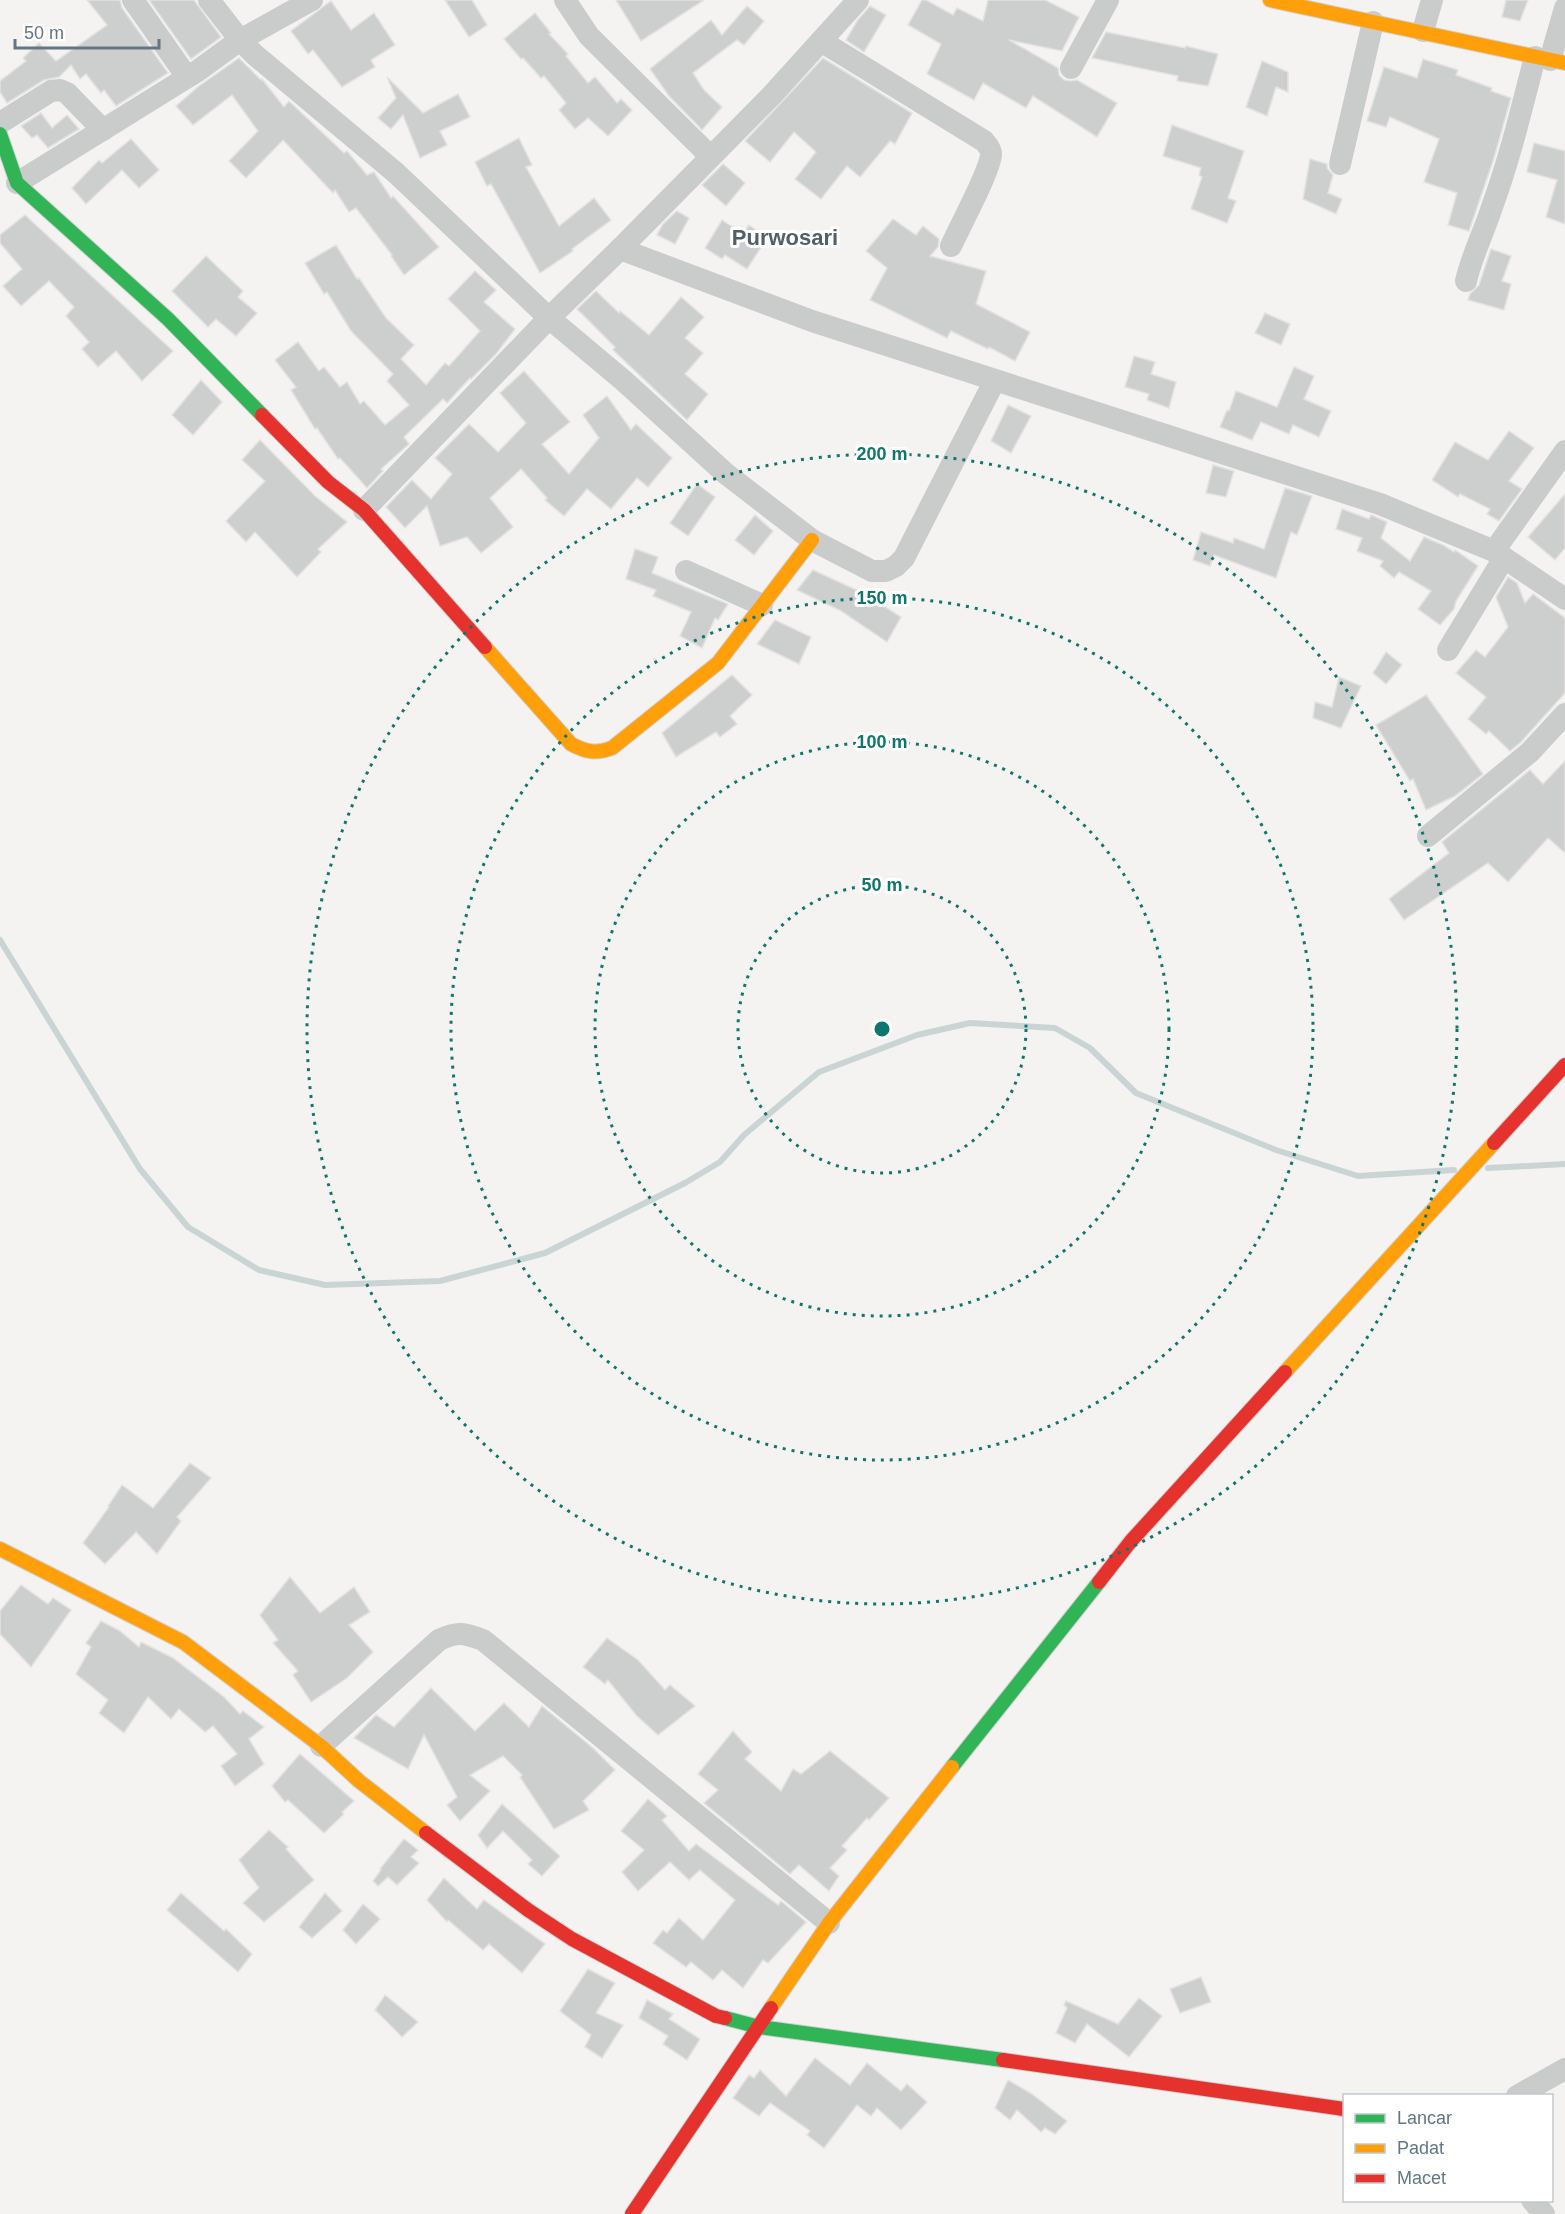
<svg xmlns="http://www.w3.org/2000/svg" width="1565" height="2214" font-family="Arial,sans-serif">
  <rect width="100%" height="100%" fill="#f4f3f1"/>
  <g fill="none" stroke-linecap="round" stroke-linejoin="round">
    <!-- stream -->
    <g stroke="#cad4d5" stroke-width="6">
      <polyline points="0,940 140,1169 188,1227 259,1270 325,1285 440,1281 545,1253 685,1183 720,1162 744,1135 819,1072 917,1035 970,1023 1055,1028 1090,1048 1136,1093 1276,1150 1358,1176 1454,1170"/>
      <polyline points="1488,1168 1565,1164"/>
    </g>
  </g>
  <!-- building -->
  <g fill="#cdcece" stroke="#e3e2e1" stroke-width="1.5">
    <polygon points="87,0 120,0 122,8 168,73 116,106 104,90 101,93 86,74 80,79 71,65 59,77 44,80 7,103 0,92 0,81 26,61 23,58 39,43 56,61 107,25"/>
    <polygon points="149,0 194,0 221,37 191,59"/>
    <polygon points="445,0 472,0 487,25 469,37"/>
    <polygon points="616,0 704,0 641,41"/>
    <polygon points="922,0 926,0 953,15 957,8 983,21 988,0 1045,0 1079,17 1062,51 1009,40 1058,68 1059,75 1064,80 1071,81 1077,80 1117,103 1097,137 1033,96 1026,108 983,83 974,100 927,74 941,44 908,25"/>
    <polygon points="1506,0 1528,0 1520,21 1502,17"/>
    <polygon points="331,1 351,30 374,13 395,45 371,60 375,67 342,87 313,50 308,54 291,31"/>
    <polygon points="747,6 764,21 744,45 737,40 693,73 704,90 722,107 702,130 669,96 650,69 711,20 722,35"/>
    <polygon points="870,6 886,15 864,52 846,40 857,21"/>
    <polygon points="535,13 551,33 549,34 568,54 566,56 588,83 595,77 617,103 621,99 632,110 608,136 588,118 575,129 559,110 566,103 544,76 541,78 523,58 521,59 504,39"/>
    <polygon points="1106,32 1185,48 1186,46 1218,54 1208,86 1177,81 1178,76 1092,58"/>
    <polygon points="239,58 261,80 262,79 284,107 289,101 344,153 347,151 367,175 374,172 391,198 393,196 439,247 404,275 391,256 392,255 356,208 349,212 335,190 333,193 283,140 246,178 229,161 258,131 232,95 193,125 176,106 199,86"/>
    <polygon points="823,58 912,113 895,144 890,141 860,177 847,166 821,199 795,179 816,152 794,132 770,162 745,141"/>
    <polygon points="1423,59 1458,70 1456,75 1492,88 1491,91 1511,98 1494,158 1469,231 1448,225 1457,193 1424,182 1439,139 1390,117 1386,127 1367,121 1384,67 1417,78"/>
    <polygon points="1262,61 1288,72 1288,92 1276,87 1267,116 1246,107"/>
    <polygon points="387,77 423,113 458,94 470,117 440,131 447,145 420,158 403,115 391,129 378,118 396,98"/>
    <polygon points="41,113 52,128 67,115 79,129 48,148 37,135 32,138 21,126"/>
    <polygon points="1172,125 1244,151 1228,198 1236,201 1227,223 1191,209 1202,177 1199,175 1201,168 1163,156"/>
    <polygon points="519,138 532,165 526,167 559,226 594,198 611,220 572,249 573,251 540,273 491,184 487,186 475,162"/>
    <polygon points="131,139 159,170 139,188 122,170 86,204 72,188 99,160 102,163"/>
    <polygon points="1534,143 1565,151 1565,224 1546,217 1557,180 1527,172"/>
    <polygon points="1310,159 1327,164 1327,168 1333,175 1328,193 1342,199 1336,214 1303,199"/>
    <polygon points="723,164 745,183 726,206 702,185"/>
    <polygon points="677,211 689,218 675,244 657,235 663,224"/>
    <polygon points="25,215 173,351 142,381 116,351 98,367 82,349 89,342 66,316 74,307 49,281 21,306 3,286 22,269 0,243 0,235"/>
    <polygon points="893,219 916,235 923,226 939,239 938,247 930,256 986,271 976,304 1030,332 1015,361 989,347 988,349 951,331 947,338 870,300 887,268 866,251"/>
    <polygon points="722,220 743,234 749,225 767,238 747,269 725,255 722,259 705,248"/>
    <polygon points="336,245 357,279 359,278 386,318 414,345 401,359 426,385 445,363 449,366 480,331 448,299 475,271 496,290 484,302 515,329 496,354 471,379 470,378 447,403 443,399 404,437 409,444 381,469 383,471 367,488 340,458 338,459 317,428 315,429 291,390 296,387 275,360 298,342 319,371 324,367 340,387 347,382 360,404 364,401 385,425 409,405 387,381 393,374 351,331 327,292 324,294 305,263"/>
    <polygon points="1491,249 1511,256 1502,281 1511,284 1504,310 1468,300 1470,294 1479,285"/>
    <polygon points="206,256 243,291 238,297 257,313 236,336 216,319 208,327 172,291"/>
    <polygon points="596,291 619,313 620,311 649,335 681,297 704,317 685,338 703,353 685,374 708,394 687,420 613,350 615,347 577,309"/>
    <polygon points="1265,313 1290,324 1281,345 1255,333"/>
    <polygon points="1134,356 1155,362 1151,374 1176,382 1169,408 1147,400 1149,394 1125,387"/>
    <polygon points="1294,367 1314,376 1304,399 1331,411 1319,437 1293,425 1289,434 1261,422 1252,440 1220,427 1227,410 1229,411 1236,391 1277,407"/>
    <polygon points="524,371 570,422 542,444 569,474 599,438 583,415 607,396 631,430 636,424 672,458 648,487 637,478 611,509 587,489 564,516 545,500 547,498 521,469 490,498 513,527 481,553 467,537 440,546 427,506 405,528 386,507 412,480 431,499 452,474 435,458 469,424 498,452 526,423 500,393"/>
    <polygon points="201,380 222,402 193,435 172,415"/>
    <polygon points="1008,405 1031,416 1011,453 991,441"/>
    <polygon points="1509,431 1534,448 1509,481 1522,489 1499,521 1487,514 1490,509 1460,494 1458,497 1432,480 1455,442 1488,460"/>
    <polygon points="260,440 315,496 347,522 318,549 321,552 297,577 255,532 246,542 226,521 265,481 242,460"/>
    <polygon points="1213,465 1234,471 1226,497 1206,493"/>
    <polygon points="697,484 715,497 688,536 670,523"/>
    <polygon points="1285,488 1312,496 1297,535 1291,532 1276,578 1214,555 1210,566 1193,560 1201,532 1233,543 1234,538 1264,549"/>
    <polygon points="1565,494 1565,548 1555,560 1528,537"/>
    <polygon points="1342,509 1369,519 1371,515 1387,522 1381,538 1410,561 1424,537 1443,545 1454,552 1455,550 1478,566 1456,601 1454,609 1440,625 1418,609 1431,591 1399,572 1394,578 1380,566 1383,561 1357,551 1362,538 1336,529"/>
    <polygon points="755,515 773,531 754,555 735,540"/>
    <polygon points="635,549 658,557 652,573 728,604 718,620 715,618 702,648 680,636 691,612 653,596 656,590 626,579"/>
    <polygon points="813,570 863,593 901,617 887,642 841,611 797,590"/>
    <polygon points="1508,577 1517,583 1525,603 1533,594 1565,618 1565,693 1521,742 1510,751 1489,731 1486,734 1468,719 1486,697 1456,673 1476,650 1485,657 1508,627 1496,597"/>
    <polygon points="775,620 811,637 799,664 757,644"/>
    <polygon points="1386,652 1402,665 1386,684 1373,673"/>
    <polygon points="732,675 752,695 730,716 737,724 720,737 716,732 676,757 662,733"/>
    <polygon points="1339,677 1361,686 1341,728 1313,718 1315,702 1332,707"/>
    <polygon points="1426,695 1483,774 1455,796 1426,810 1413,779 1410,781 1376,725"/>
    <polygon points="1565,761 1565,853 1548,838 1508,882 1488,863 1404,920 1389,899 1449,853 1442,842 1530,770 1543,784"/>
    <polygon points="190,1463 211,1478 177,1517 181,1521 157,1554 136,1532 105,1564 83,1543 109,1507 108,1506 122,1485 153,1508"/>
    <polygon points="290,1577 320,1613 354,1587 370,1612 349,1625 373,1652 347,1678 311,1702 293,1675 298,1671 273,1643 278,1640 260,1615"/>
    <polygon points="21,1585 48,1604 53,1598 71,1610 31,1667 0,1634 0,1611"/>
    <polygon points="101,1621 120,1631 139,1647 141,1642 173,1658 224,1697 240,1714 243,1711 264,1727 249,1739 264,1764 235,1786 221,1766 237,1754 213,1726 205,1732 179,1709 171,1719 148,1697 124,1733 99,1713 108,1700 76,1674 91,1647 86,1643"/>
    <polygon points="607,1638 638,1660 665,1690 670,1685 695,1706 658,1735 636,1715 608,1680 605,1684 583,1667"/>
    <polygon points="431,1688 475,1731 504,1703 529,1727 542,1706 593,1748 615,1770 583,1801 589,1810 554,1829 520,1777 522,1775 503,1756 470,1775 490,1791 460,1821 447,1805 457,1797 424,1735 408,1769 354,1738 376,1715 394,1727"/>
    <polygon points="733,1731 752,1752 745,1759 781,1791 793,1769 801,1774 830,1751 889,1798 869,1820 867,1818 842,1846 847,1850 830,1868 839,1876 829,1891 799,1865 790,1874 704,1803 718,1790 698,1774"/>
    <polygon points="300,1754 354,1801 342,1812 344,1814 324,1833 288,1800 285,1802 272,1786"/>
    <polygon points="648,1799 667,1816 662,1820 689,1851 696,1844 778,1905 781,1901 806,1922 768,1963 763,1960 743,1988 722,1970 713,1980 691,1962 686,1967 653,1943 663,1930 667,1933 679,1918 703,1940 735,1900 700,1870 689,1880 670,1862 638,1891 622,1872 644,1850 621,1831"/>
    <polygon points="502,1804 560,1856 542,1876 528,1864 532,1860 503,1831 487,1848 478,1835"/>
    <polygon points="269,1830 288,1847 286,1849 314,1880 264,1922 243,1903 259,1888 239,1860"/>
    <polygon points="404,1839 418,1850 411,1857 419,1863 397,1885 388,1877 378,1886 373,1881 381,1870 380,1869"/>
    <polygon points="444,1878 477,1909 484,1900 545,1944 522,1973 489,1944 483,1950 448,1920 447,1922 427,1900"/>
    <polygon points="181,1893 224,1931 226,1929 252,1954 238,1972 167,1910"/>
    <polygon points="325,1893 342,1911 312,1938 299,1927"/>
    <polygon points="363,1904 380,1919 356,1944 343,1930"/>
    <polygon points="588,1969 615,1983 596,2013 623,2025 602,2058 585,2047 591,2035 560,2011"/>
    <polygon points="1201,1977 1211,2002 1180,2013 1170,1989"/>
    <polygon points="385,1995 418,2022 402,2037 375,2010"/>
    <polygon points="1139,1998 1162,2016 1129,2057 1087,2024 1075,2043 1056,2033 1067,2008 1064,2005 1066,2001 1118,2024"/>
    <polygon points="647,2000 673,2014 669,2019 700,2039 687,2060 663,2044 668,2036 639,2018"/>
    <polygon points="815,2058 850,2085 867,2063 901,2091 907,2084 927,2102 901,2130 877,2108 871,2116 857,2105 824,2148 807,2135 810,2131 770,2103 759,2116 733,2098 749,2075 754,2078 760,2070 786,2096"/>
    <polygon points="1008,2080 1032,2094 1067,2121 1055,2134 1045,2128 1041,2132 1017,2110 1010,2120 995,2108"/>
  </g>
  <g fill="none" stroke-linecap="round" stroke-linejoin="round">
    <!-- fast casing -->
    <g stroke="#d0d1d1" stroke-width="16">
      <g id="fast">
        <polyline points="0,134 17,183 168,319 262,415"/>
        <polyline points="952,1767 1099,1582"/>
        <polyline points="725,2018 759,2027 1003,2060"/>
      </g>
    </g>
    <!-- slow casing -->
    <g stroke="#d0d1d1" stroke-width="16">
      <g id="slow">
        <polyline points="1270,0 1565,63"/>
        <path d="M485,647L571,744C586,752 596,754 612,748L718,663L812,540"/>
        <polyline points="1285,1372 1494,1143"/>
        <polyline points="0,1549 183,1642 321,1746 359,1781 426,1833"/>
        <polyline points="771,2008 829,1923 952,1767"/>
      </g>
    </g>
    <!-- jam casing -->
    <g stroke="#d0d1d1" stroke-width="16">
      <g id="jam">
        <polyline points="262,415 328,482 364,510 485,647"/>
        <polyline points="1494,1143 1565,1065"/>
        <polyline points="1099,1582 1131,1541 1285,1372"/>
        <polyline points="426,1833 528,1910 572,1939 716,2016 725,2018"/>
        <polyline points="1003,2060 1344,2109"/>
        <polyline points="632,2214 771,2008"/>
      </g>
    </g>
    <!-- street -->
    <g stroke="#cacbcb" stroke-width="22">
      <polyline points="133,0 187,77"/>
      <polyline points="209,0 240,40 255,55 396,173 549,318 624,381 725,473 812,540 872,571 886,571 896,566 904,558 995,380"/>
      <polyline points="565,0 589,36 710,156"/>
      <polyline points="1423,31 1432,0"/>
      <path d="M821,41L984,141C987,145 991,148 991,154C991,169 959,228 951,246"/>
      <polyline points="1550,60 1565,8"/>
      <polyline points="1071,68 1108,0"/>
      <polyline points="0,123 51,91 60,90 67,93 103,130"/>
      <polyline points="1340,164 1373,22"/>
      <polyline points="17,183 196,72 240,40 312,0"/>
      <polyline points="620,249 812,321 1380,504 1494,551 1565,599"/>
      <path d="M1466,281C1472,255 1484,232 1492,207C1510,158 1522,107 1535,57"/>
      <polyline points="364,510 549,318 620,249 772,95 858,0"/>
      <polyline points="1494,551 1565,451"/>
      <polyline points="686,571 762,605"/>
      <polyline points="1448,650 1504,558"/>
      <polyline points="1428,836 1530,752 1565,714"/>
      <path d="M321,1746L439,1640C458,1631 464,1633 483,1640L829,1923"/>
      <polyline points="1517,2096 1565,2069"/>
      <polyline points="1532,2200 1544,2214"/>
    </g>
    <!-- fast -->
    <use href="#fast" stroke="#30b455" stroke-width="14"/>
    <!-- slow -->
    <use href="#slow" stroke="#ff9f0a" stroke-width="14"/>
    <!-- jam -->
    <use href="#jam" stroke="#e5322d" stroke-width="14"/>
  </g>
  <!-- distance rings -->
  <g fill="none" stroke="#0f766e" stroke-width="3" stroke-dasharray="3 6">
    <circle cx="882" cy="1029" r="144"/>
    <circle cx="882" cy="1029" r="287"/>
    <circle cx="882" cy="1029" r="431"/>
    <circle cx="882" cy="1029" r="575"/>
  </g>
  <g text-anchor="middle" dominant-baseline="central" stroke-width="6" stroke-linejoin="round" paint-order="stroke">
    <!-- quarter labels -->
    <g font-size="22" font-weight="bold" fill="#515f68" stroke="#fff">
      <text x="785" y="237">Purwosari</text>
    </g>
  </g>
  <circle cx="882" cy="1029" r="9" fill="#0f766e" stroke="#fff" stroke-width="3"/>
  <g font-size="18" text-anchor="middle" font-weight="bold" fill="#0f766e" stroke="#fff" stroke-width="6" stroke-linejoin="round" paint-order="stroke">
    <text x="882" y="460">200 m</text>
    <text x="882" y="604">150 m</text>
    <text x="882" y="748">100 m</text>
    <text x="882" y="891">50 m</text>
  </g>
  <!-- legend -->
  <rect x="1343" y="2094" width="210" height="108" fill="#ffffff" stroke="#c0c9cd" stroke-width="1.5"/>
  <rect x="1355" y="2114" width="30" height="9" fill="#30b455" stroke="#c0c9cd" stroke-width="1.5"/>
  <text x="1397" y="2124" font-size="18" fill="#627783">Lancar</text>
  <rect x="1355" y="2144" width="30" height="9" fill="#ff9f0a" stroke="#c0c9cd" stroke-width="1.5"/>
  <text x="1397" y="2154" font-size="18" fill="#627783">Padat</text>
  <rect x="1355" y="2174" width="30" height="9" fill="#e5322d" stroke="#c0c9cd" stroke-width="1.5"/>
  <text x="1397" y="2184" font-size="18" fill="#627783">Macet</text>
  <!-- scale -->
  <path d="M15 39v9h144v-9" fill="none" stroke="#627783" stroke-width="3"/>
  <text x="24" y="39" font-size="18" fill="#627783" stroke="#ffffff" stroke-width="4.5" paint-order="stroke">50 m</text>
</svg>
